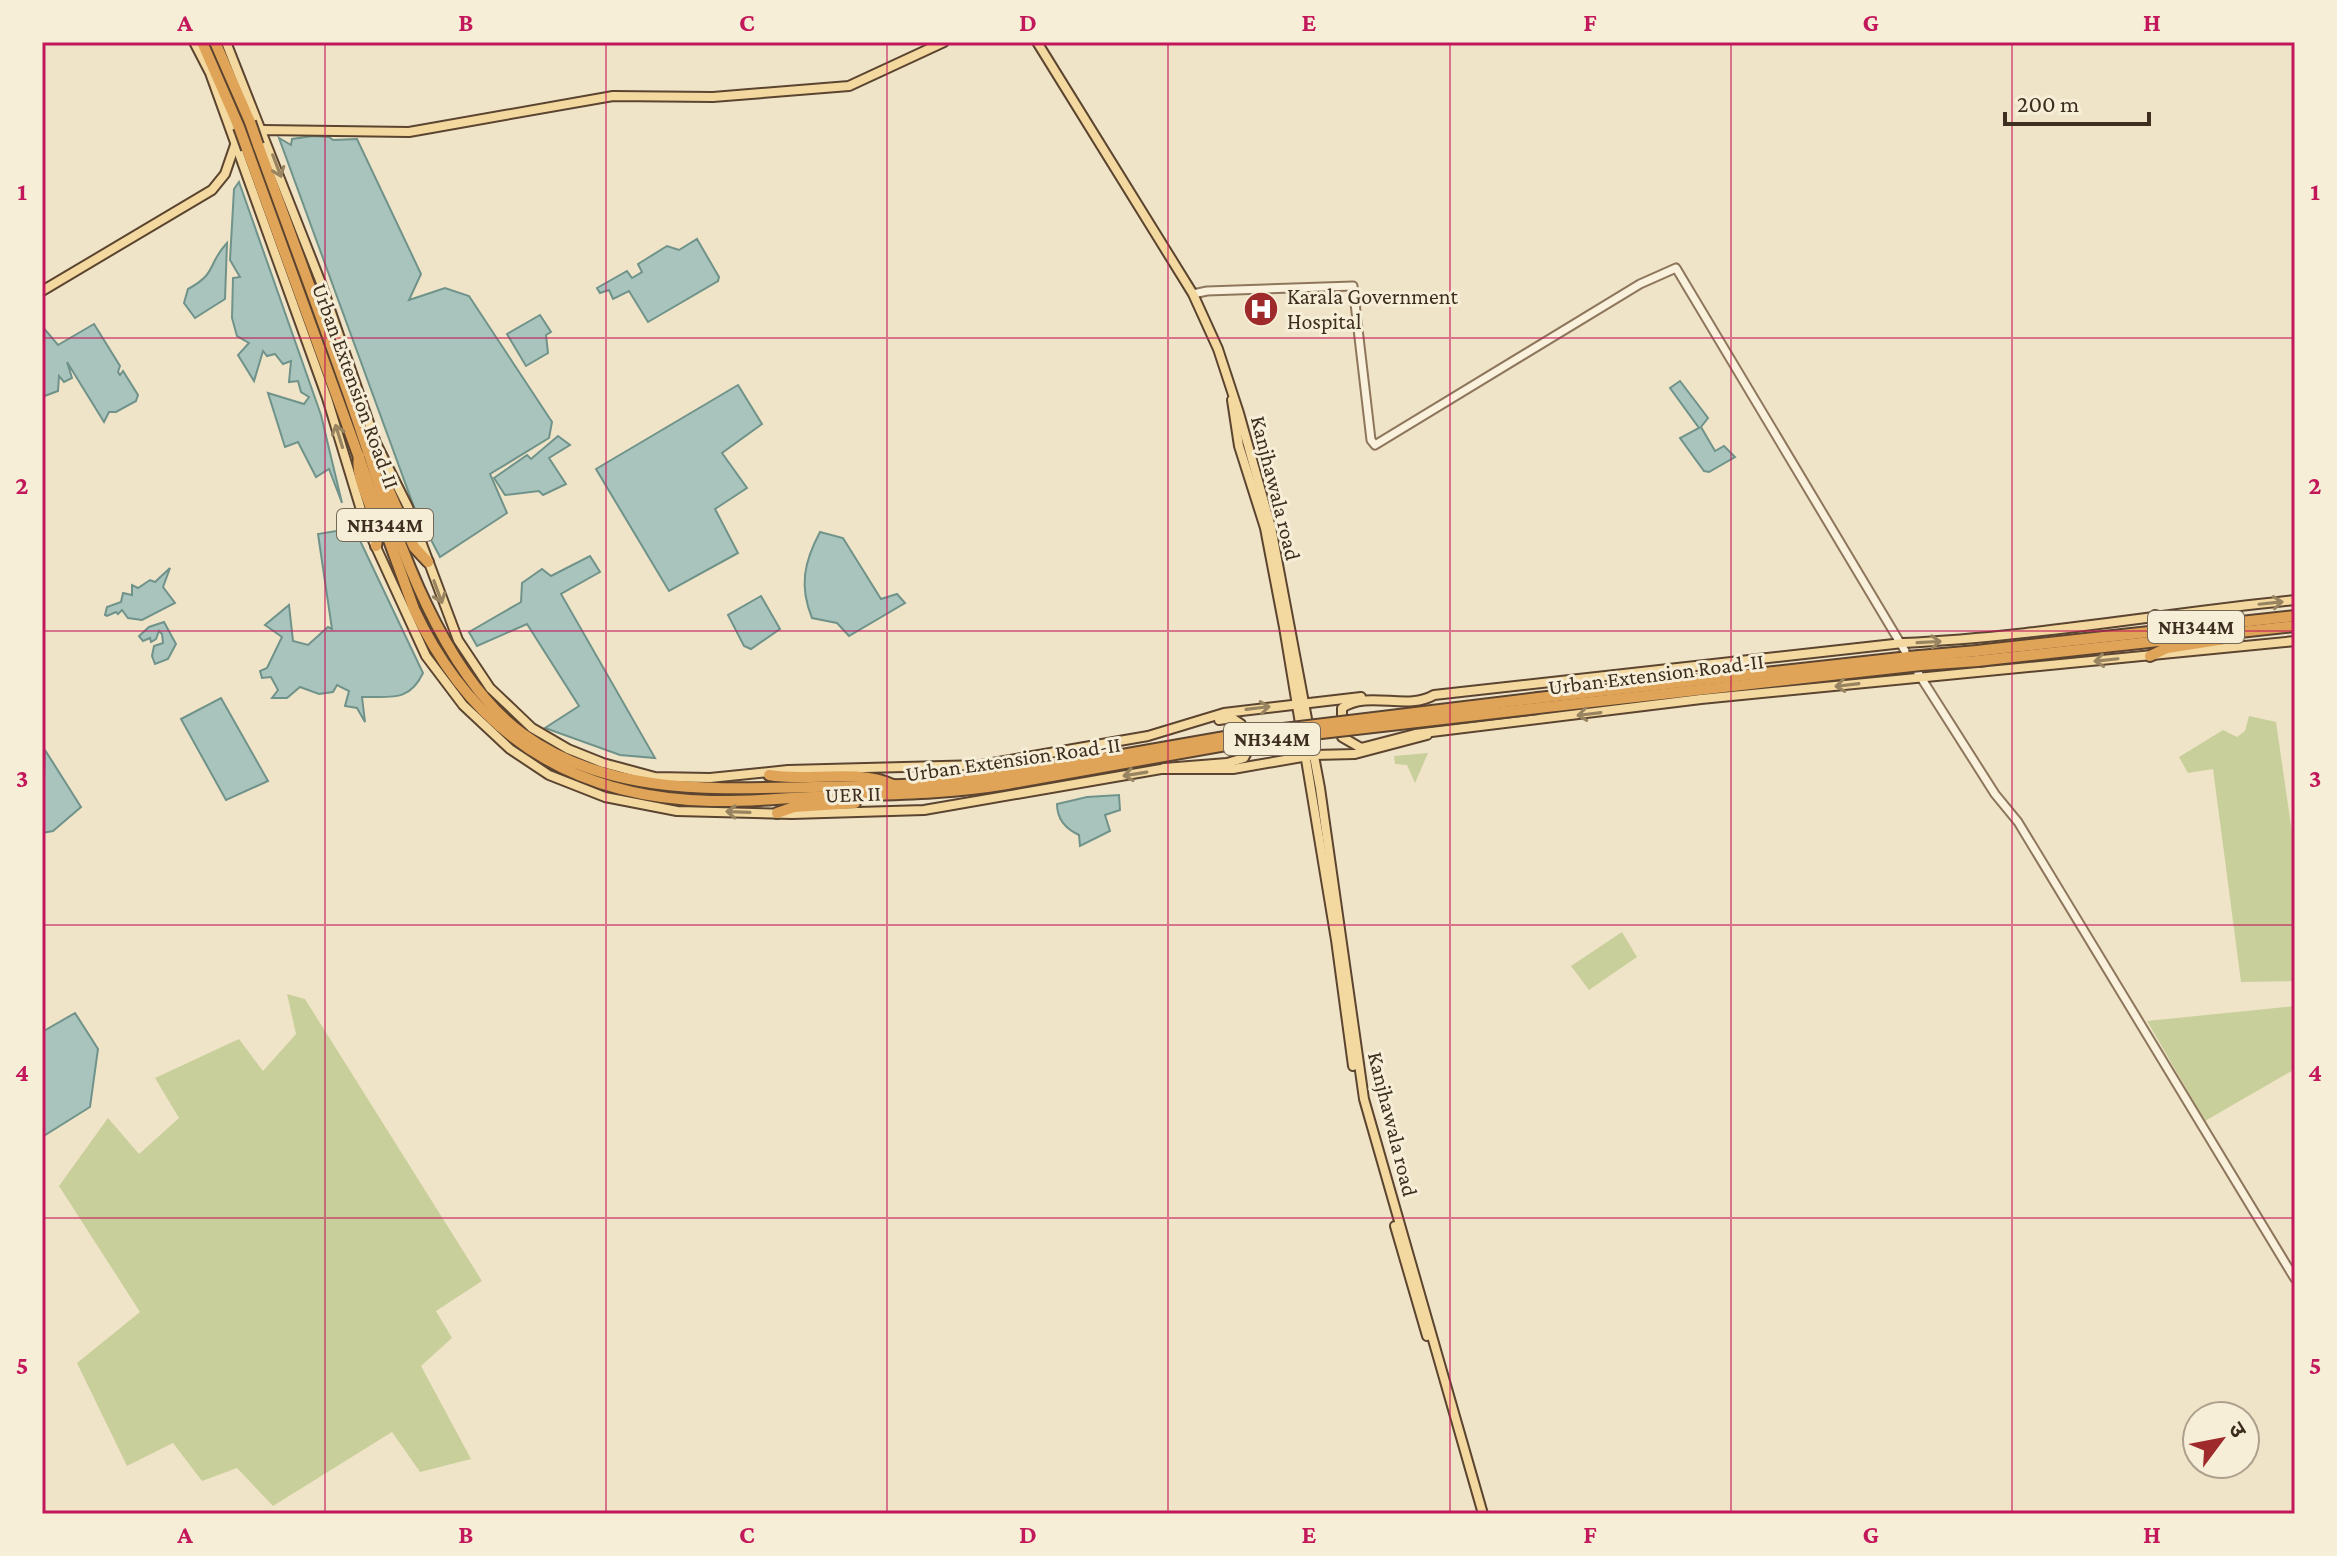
<svg xmlns="http://www.w3.org/2000/svg" width="2337" height="1556" font-family="'Crimson Pro','Noto Sans Devanagari',serif">
  <rect width="100%" height="100%" fill="#f0e4c8"/>
  <!-- green -->
  <g fill="#c9cf9b">
    <polygon points="2249,716 2276,722 2295,853 2295,981 2241,982 2213,769 2188,773 2179,757 2223,730 2237,737 2245,731"/>
    <polygon points="1428,753 1415,783 1407,765 1395,764 1394,756"/>
    <polygon points="1622,932 1637,957 1589,990 1571,966"/>
    <polygon points="287,994 305,999 482,1281 436,1311 452,1338 421,1366 471,1459 420,1472 392,1432 273,1506 237,1468 202,1481 173,1443 127,1466 77,1363 140,1312 59,1186 108,1118 139,1154 179,1118 155,1078 239,1039 263,1071 296,1034"/>
    <polygon points="2295,1006 2295,1069 2205,1121 2147,1021"/>
  </g>
  <!-- water -->
  <g fill="#a9c4bc" stroke="#6f938a" stroke-width="2">
    <polygon points="313,136 329,137 333,140 357,139 421,274 409,300 445,288 469,296 552,422 549,438 490,474 507,513 440,557 414,507 279,138 291,145 292,139"/>
    <polygon points="239,182 321,415 342,503 329,469 316,477 298,442 285,447 268,393 304,404 309,397 301,392 298,381 289,382 291,361 283,364 275,354 267,356 263,351 254,381 238,355 249,343 237,336 232,318 233,278 240,277 230,260 234,189"/>
    <polygon points="697,239 719,277 718,281 648,322 629,291 613,299 609,290 600,293 597,288 627,271 632,278 642,272 638,264 667,246 679,250"/>
    <path d="M227,243L225,299L195,318L184,303L188,289C218,273 207,264 227,243Z"/>
    <polygon points="540,315 551,332 546,335 548,353 526,366 507,334"/>
    <polygon points="94,324 120,366 118,372 120,375 123,371 138,395 136,401 116,412 109,412 104,422 67,362 72,378 64,382 59,376 58,391 42,397 42,326 58,345"/>
    <polygon points="1680,381 1708,418 1701,427 1715,451 1724,446 1735,457 1709,472 1704,471 1680,438 1699,428 1670,388"/>
    <polygon points="738,385 762,424 722,453 747,488 715,509 738,553 669,591 596,469"/>
    <polygon points="558,436 570,445 549,458 566,484 543,495 539,491 505,495 494,478 527,455 531,459"/>
    <path d="M354,528L423,673C409,703 389,696 362,697L365,722L357,708L345,706L349,691L337,685L333,692L319,694L300,687L287,698H272L278,690L271,677L262,678L260,671L267,668L282,637L265,625L289,605L293,641L308,645L328,627L332,629L318,534Z"/>
    <path d="M820,532L843,538L881,599L897,594L905,603L849,636L837,623L812,618C799,586 804,562 820,532Z"/>
    <polygon points="590,556 600,572 561,594 655,758 620,755 545,728 579,706 527,624 477,646 469,632 521,602 522,583 542,569 551,576"/>
    <polygon points="170,568 163,587 175,603 142,620 128,618 122,610 118,614 116,612 107,616 105,615 107,607 121,602 123,593 132,595 132,585 138,588 150,580 155,582"/>
    <polygon points="761,596 780,629 751,649 744,646 728,615"/>
    <polygon points="164,622 176,644 168,659 155,664 152,656 154,646 163,643 162,634 159,631 156,639 151,642 150,638 143,641 139,636 149,627"/>
    <polygon points="221,698 268,781 226,800 181,719"/>
    <polygon points="45,750 81,807 53,831 42,833"/>
    <path d="M1119,795L1120,810L1105,815L1110,831L1080,846L1079,835C1066,829 1057,820 1057,804L1087,797Z"/>
    <polygon points="75,1013 98,1049 90,1107 42,1137 42,1032"/>
  </g>
  <g fill="none" stroke-linecap="round" stroke-linejoin="round">
    <!-- minor casing -->
    <g stroke="#8d765c" stroke-width="11">
      <polyline id="minor" points="1193,294 1207,291 1353,286 1371,440 1375,445 1640,284 1676,268 1920,676 1995,794 2018,822 2295,1279"/>
    </g>
    <!-- major casing -->
    <g stroke="#5b4430" stroke-width="12">
      <g id="major">
        <polyline points="194,42 210,73 327,398 365,523 426,656 463,705 510,749 549,775 605,797 677,811 792,814 924,810 1161,769 1233,769 1314,755 1355,754 1427,735"/>
        <polyline points="226,42 321,283 376,443 408,507 458,640 490,688 532,728 568,749 603,763 655,777 710,778 788,770 981,765 1148,736 1224,713 1361,697"/>
        <polyline points="1037,42 1193,294 1218,349 1239,413 1271,527 1320,788 1364,1099 1483,1514"/>
        <polyline points="42,291 212,190 225,174 236,142 263,130 409,132 613,96 713,97 849,86 944,42"/>
        <polyline points="1232,400 1239,446 1265,528 1284,627 1336,940 1353,1066"/>
        <path d="M2295,600C2164,613 2034,637 1903,643L1434,695C1407,711 1369,690 1342,708V737L1361,748L1415,734L1701,699L2295,641"/>
        <polyline points="1164,768 1227,763 1244,758 1248,750 1241,724 1232,718 1219,720"/>
        <polyline points="1395,1226 1427,1336"/>
      </g>
    </g>
    <!-- highway casing -->
    <g stroke="#5b4430" stroke-width="14">
      <g id="highway">
        <polyline points="202,42 239,127"/>
        <polyline points="215,42 250,122"/>
        <path d="M258,145C288,227 318,308 347,390C385,497 428,665 523,734C608,796 715,789 814,787C879,786 943,785 1007,775"/>
        <path d="M247,149L414,609C473,735 572,798 711,801C745,802 780,798 814,797C879,794 942,795 1007,784"/>
        <path d="M359,456C354,487 383,515 376,546"/>
        <polyline points="386,484 414,547 428,562"/>
        <polyline points="2155,616 2169,620 2237,616"/>
        <polyline points="1985,650 2295,616"/>
        <polyline points="1919,656 1977,651"/>
        <polyline points="2150,656 2167,648 2231,638"/>
        <polyline points="1986,660 2295,626"/>
        <polyline points="1921,665 1978,661"/>
        <polyline points="1538,698 1909,657"/>
        <polyline points="1538,708 1912,666"/>
        <path d="M769,775C808,782 858,768 893,785"/>
        <polyline points="777,813 794,807 855,803"/>
      </g>
    </g>
    <!-- minor -->
    <use href="#minor" stroke="#faf1dc" stroke-width="7"/>
    <!-- major -->
    <use href="#major" stroke="#f3d9a0" stroke-width="8"/>
    <!-- highway -->
    <use href="#highway" stroke="#e0a458" stroke-width="10"/>
    <!-- highway-bridge casing -->
    <g stroke="#5b4430" stroke-width="14" stroke-linecap="butt">
      <g id="highway-bridge">
        <polyline points="250,122 258,145"/>
        <polyline points="239,127 247,149"/>
        <polyline points="1977,651 1985,650"/>
        <polyline points="1909,657 1919,656"/>
        <polyline points="1978,661 1986,660"/>
        <polyline points="1912,666 1921,665"/>
        <polyline points="1007,775 1242,734 1538,698"/>
        <polyline points="1007,784 1243,742 1538,708"/>
      </g>
    </g>
    <!-- highway-bridge -->
    <use href="#highway-bridge" stroke="#e0a458" stroke-width="10"/>
  </g>
  <!-- one-way arrows -->
  <defs><path id="oneway-shaft" d="M-6 0H5M1.5-3L5.5 0L1.5 3" fill="none" stroke-width="1.6" stroke-linecap="round" stroke-linejoin="round" transform="scale(2)"/></defs>
  <g stroke="#988460">
    <use href="#oneway-shaft" transform="translate(277 166) rotate(69)"/>
    <use href="#oneway-shaft" transform="translate(339 436) rotate(-107)"/>
    <use href="#oneway-shaft" transform="translate(438 592) rotate(70)"/>
    <use href="#oneway-shaft" transform="translate(2271 603) rotate(-6)"/>
    <use href="#oneway-shaft" transform="translate(1929 642) rotate(-3)"/>
    <use href="#oneway-shaft" transform="translate(2106 660) rotate(174)"/>
    <use href="#oneway-shaft" transform="translate(1847 685) rotate(173)"/>
    <use href="#oneway-shaft" transform="translate(1258 708) rotate(-7)"/>
    <use href="#oneway-shaft" transform="translate(1589 714) rotate(173)"/>
    <use href="#oneway-shaft" transform="translate(1135 774) rotate(171)"/>
    <use href="#oneway-shaft" transform="translate(738 812) rotate(-178)"/>
  </g>
  <!-- grid -->
  <path fill="none" stroke="#c2185b" stroke-width="2" stroke-opacity="0.55" d="M325,42V1514M606,42V1514M887,42V1514M1168,42V1514M1450,42V1514M1731,42V1514M2012,42V1514M42,338H2295M42,631H2295M42,925H2295M42,1218H2295"/>
  <!-- icons -->
  <defs>
    <g id="hospital-disc" transform="scale(1.8)"><circle r="9.5" fill="#9e2a2b" stroke="#f7eed8"/><path d="M-5-5h3v3.5h4V-5h3V5h-3V1.5h-4V5h-3Z" fill="#fff"/></g>
  </defs>
  <g fill-rule="evenodd">
    <use href="#hospital-disc" x="1261" y="309"/>
  </g>
  <g text-anchor="middle" dominant-baseline="central" stroke-width="6" stroke-linejoin="round" paint-order="stroke">
    <!-- shield labels -->
    <g fill="#f7eed8" stroke="#756857" stroke-width="2">
      <rect x="337" y="509" width="96" height="32" rx="6"/>
      <rect x="2148" y="611" width="96" height="32" rx="6"/>
      <rect x="1224" y="723" width="96" height="32" rx="6"/>
    </g>
    <g font-size="20" font-weight="bold" fill="#3d2e20">
      <text x="385" y="525">NH344M</text>
      <text x="2196" y="627">NH344M</text>
      <text x="1272" y="739">NH344M</text>
    </g>
    <!-- poi labels -->
    <g font-size="22" fill="#3d2e20" stroke="#f7eed8" text-anchor="start">
      <text x="1287" y="296">Karala Government<tspan x="1287" dy="25">Hospital</tspan></text>
    </g>
    <!-- street labels -->
    <g font-size="22" fill="#3d2e20" stroke="#f7eed8">
      <text transform="translate(356 386) rotate(70)">Urban Extension Road-II</text>
      <text transform="translate(1276 488) rotate(76)">Kanjhawala road</text>
      <text transform="translate(1656 674) rotate(-7)">Urban Extension Road-II</text>
      <text transform="translate(1013 759) rotate(-8)">Urban Extension Road-II</text>
      <text transform="translate(853 794) rotate(-2)">UER II</text>
      <text transform="translate(1393 1124) rotate(76)">Kanjhawala road</text>
    </g>
  </g>
  <!-- border -->
  <rect width="2337" height="1556" fill="none" stroke="#f7eed8" stroke-width="88"/>
  <!-- north arrow -->
  <g transform="translate(2221 1440) rotate(58)"><circle r="38" fill="#f7eed8" stroke="#ada18e" stroke-width="2"/>
  <path d="M0-6L14 30L0 20L-14 30Z" fill="#9e2a2b"/>
  <text y="-12" font-size="22" font-weight="bold" text-anchor="middle" fill="#3d2e20">उ</text>
  </g>
  <!-- scale -->
  <path d="M2005 112v12h144v-12" fill="none" stroke="#3d2e20" stroke-width="4"/>
  <text x="2017" y="112" font-size="24" fill="#3d2e20" stroke="#f7eed8" stroke-width="6" paint-order="stroke">200 m</text>
  <rect x="44" y="44" width="2249" height="1468" fill="none" stroke="#c2185b" stroke-width="3"/>
  <g font-size="26" text-anchor="middle" font-weight="bold" fill="#c2185b">
    <text x="185" y="31">A</text>
    <text x="466" y="31">B</text>
    <text x="747" y="31">C</text>
    <text x="1028" y="31">D</text>
    <text x="1309" y="31">E</text>
    <text x="1590" y="31">F</text>
    <text x="1871" y="31">G</text>
    <text x="2152" y="31">H</text>
    <text x="22" y="200">1</text>
    <text x="2315" y="200">1</text>
    <text x="22" y="494">2</text>
    <text x="2315" y="494">2</text>
    <text x="22" y="787">3</text>
    <text x="2315" y="787">3</text>
    <text x="22" y="1081">4</text>
    <text x="2315" y="1081">4</text>
    <text x="22" y="1374">5</text>
    <text x="2315" y="1374">5</text>
    <text x="185" y="1543">A</text>
    <text x="466" y="1543">B</text>
    <text x="747" y="1543">C</text>
    <text x="1028" y="1543">D</text>
    <text x="1309" y="1543">E</text>
    <text x="1590" y="1543">F</text>
    <text x="1871" y="1543">G</text>
    <text x="2152" y="1543">H</text>
  </g>
</svg>
